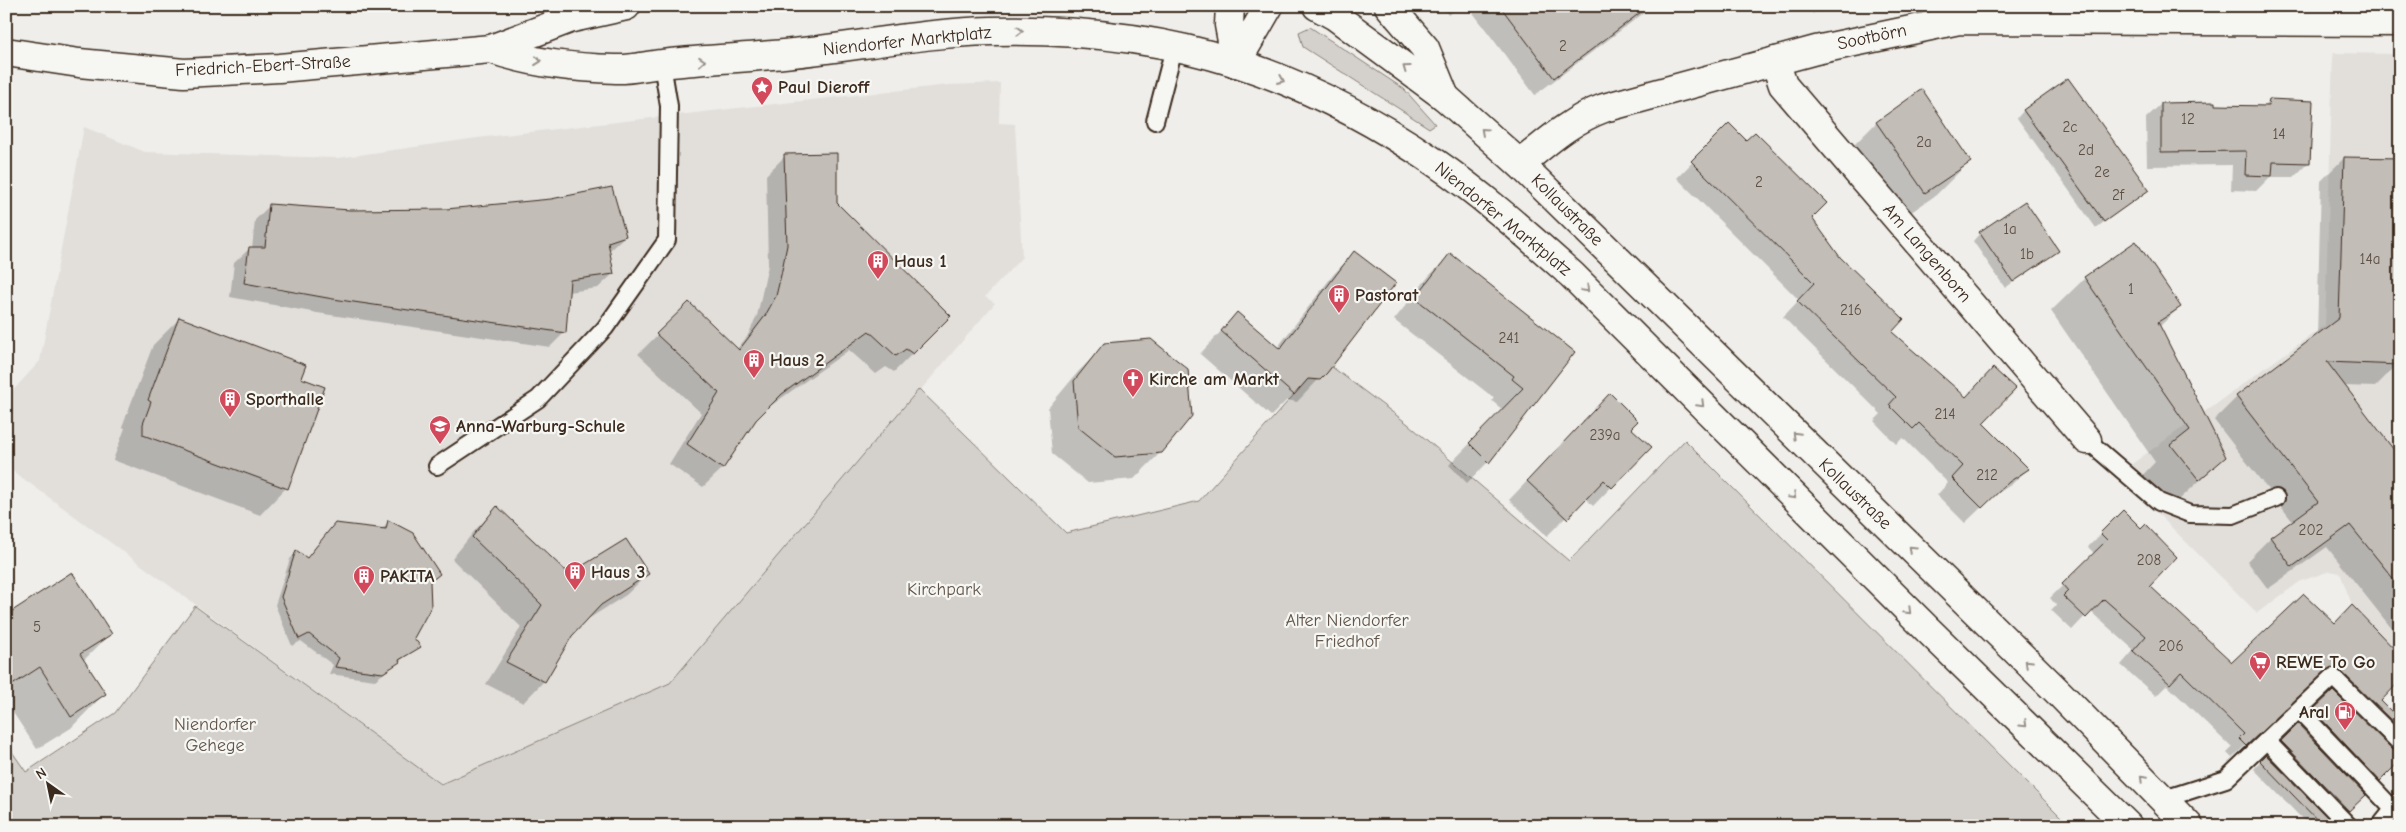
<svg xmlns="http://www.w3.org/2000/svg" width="2406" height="832" font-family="'Comic Neue',sans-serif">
  <rect width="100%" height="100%" fill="#efeeea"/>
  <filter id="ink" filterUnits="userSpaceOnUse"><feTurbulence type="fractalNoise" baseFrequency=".02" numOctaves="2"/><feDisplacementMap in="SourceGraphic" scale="10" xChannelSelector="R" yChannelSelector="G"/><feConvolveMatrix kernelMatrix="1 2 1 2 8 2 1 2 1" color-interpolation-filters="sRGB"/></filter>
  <g filter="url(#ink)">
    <!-- built -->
    <g fill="#e2dfdb">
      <polygon points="2333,53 2400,54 2400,655 2352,605 2340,573 2330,571 2301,581 2257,613 2118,474 2325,325"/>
      <polygon points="1000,83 999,123 1015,124 1022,257 985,297 995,303 670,683 441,784 6,466 6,398 40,361 84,127 145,152 338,158 477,138 738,108 949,85"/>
    </g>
    <!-- green -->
    <g fill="#d4d1cc" stroke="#887e75">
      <polygon points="1310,27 1404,89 1435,124 1429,128 1303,47 1299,32"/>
      <polygon points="1324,361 1408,424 1569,561 1685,440 2070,826 6,826 6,743 26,772 115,713 195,606 441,784 670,683 919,389 1066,533 1199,501"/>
    </g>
    <!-- shadow -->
    <g fill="#0003">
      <polygon points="1442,6 1460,6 1448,15"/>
      <polygon points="1468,6 1653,6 1535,95"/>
      <polygon points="1807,6 1822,6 1813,14"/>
      <polygon points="1922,91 1970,161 1936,195 1891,226 1843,156 1876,123"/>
      <polygon points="2269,101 2309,162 2294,177 2270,177 2256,191 2231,190 2232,165 2147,166 2146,118 2161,104 2263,107"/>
      <polygon points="2024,110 2147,190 2096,228 2017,118"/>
      <polygon points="1729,125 1810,218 1890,332 2028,469 2012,484 1991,498 1965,523 1937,495 1948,483 1903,438 1896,444 1874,421 1881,414 1783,317 1799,300 1677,178"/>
      <polygon points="785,156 836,204 913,353 894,372 886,367 876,374 849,350 762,412 722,469 703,487 669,464 701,413 638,354 689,304 736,350 747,337 757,316 768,265 766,175"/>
      <polygon points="2344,158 2398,364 2375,387 2343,386 2400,461 2400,639 2327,547 2268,589 2247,561 2270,538 2293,522 2214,420 2237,397 2317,337 2321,181"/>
      <polygon points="270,205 625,236 609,251 613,274 598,288 568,292 565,332 550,347 317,313 230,297 234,263 249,249 252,249 255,220"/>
      <polygon points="1980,233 2057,251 2005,288 1973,241"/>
      <polygon points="1354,253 1319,379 1297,402 1287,400 1271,416 1200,354 1237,314 1277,348 1333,275"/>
      <polygon points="1450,255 1574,353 1488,462 1467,483 1449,465 1503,410 1492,401 1494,398 1394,320 1429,276"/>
      <polygon points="2085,278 2180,307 2159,327 2225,457 2165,513 2138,480 2155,462 2051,311"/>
      <polygon points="179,319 299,379 286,488 260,515 113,460 125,428 122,427 153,345"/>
      <polygon points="1105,345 1161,452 1134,479 1088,483 1052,454 1048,408 1078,372"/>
      <polygon points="1591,414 1630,428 1650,447 1593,506 1585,498 1547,536 1509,500"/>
      <polygon points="497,508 569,576 648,574 626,595 582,623 571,635 544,681 523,703 486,684 521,627 452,559 476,529"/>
      <polygon points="2123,512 2148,587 2232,664 2304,596 2379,701 2400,722 2400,760 2366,793 2301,724 2334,692 2321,680 2311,683 2232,758 2227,753 2232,748 2167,685 2156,696 2121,665 2134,650 2090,611 2072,630 2051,610 2056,605 2050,598 2095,554 2088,547"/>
      <polygon points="389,521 439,574 429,583 412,638 419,646 375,680 329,674 333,665 301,641 292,646 275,605 290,559 297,552 306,559 382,529"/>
      <polygon points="6,612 8,615 110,634 83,661 104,694 71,728 37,749 6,702"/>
      <polygon points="2298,726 2364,795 2341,818 2274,749"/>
      <polygon points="2266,756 2332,826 2309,826 2254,769"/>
    </g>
    <!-- building -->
    <g fill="#c2bdb7" stroke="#3b2a1e">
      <polygon points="1500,6 1649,6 1554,78"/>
      <polygon points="2068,78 2149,190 2104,222 2023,110"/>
      <polygon points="1922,89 1971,162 1925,193 1876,122"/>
      <polygon points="2269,99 2313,101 2310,163 2273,162 2272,176 2245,175 2246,151 2161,152 2161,103 2215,102 2215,105 2268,106"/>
      <polygon points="1729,123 1746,140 1755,132 1827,203 1812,218 1840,257 1904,319 1892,332 1966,397 1993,368 2016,389 1983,423 2029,469 2009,482 1982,508 1952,478 1963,466 1919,423 1913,429 1889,405 1896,397 1797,301 1814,283 1691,161"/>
      <polygon points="837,153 837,203 951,316 913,354 906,349 896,356 869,331 782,394 756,420 723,469 687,444 719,393 656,334 689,302 739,350 765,316 776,296 781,275 787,245 784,154"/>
      <polygon points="2344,157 2400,158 2400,365 2327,362 2400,458 2400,587 2350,525 2292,567 2270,537 2318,502 2236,396 2339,318"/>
      <polygon points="612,187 626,236 608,242 614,274 570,280 566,333 333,299 244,283 249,247 265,247 269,204 350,210 446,209 551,199"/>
      <polygon points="2025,201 2059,251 2013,282 1979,232"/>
      <polygon points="2136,241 2181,307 2158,322 2226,457 2199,480 2171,445 2190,430 2084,277"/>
      <polygon points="1354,251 1396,283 1327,373 1320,380 1308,379 1294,395 1221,331 1237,312 1280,349"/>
      <polygon points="1450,253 1575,352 1489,463 1469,443 1523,388 1512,379 1514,376 1415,298"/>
      <polygon points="179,317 306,365 301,378 325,387 288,489 143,435 143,424 151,402 148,400"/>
      <polygon points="1151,339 1188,369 1192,416 1162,453 1115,457 1078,427 1074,381 1104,343"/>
      <polygon points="1610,393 1638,421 1631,428 1652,447 1612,488 1604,480 1567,519 1527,481"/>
      <polygon points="497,506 569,574 626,539 649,574 601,605 572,636 545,682 506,662 542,605 472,537"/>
      <polygon points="2123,510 2141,528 2145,524 2177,557 2150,586 2232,662 2304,594 2335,623 2352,605 2400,655 2400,681 2381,701 2400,720 2400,729 2340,670 2331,667 2246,746 2239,739 2244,734 2181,672 2170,684 2133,651 2146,636 2104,599 2086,618 2063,596 2068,591 2062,584 2107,540 2100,533"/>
      <polygon points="388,520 413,533 440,574 430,582 431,607 414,638 421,647 399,660 400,662 383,673 335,667 339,658 309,634 299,639 281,597 296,550 307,558 335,523 386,529"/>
      <polygon points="72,572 112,634 80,654 106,694 71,717 40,667 6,689 6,615"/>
      <polygon points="2333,691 2393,750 2400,753 2400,761 2380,781 2313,710"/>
      <polygon points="2298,724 2366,795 2349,811 2281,741"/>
      <polygon points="2266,755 2335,825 2334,826 2323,826 2260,761"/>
    </g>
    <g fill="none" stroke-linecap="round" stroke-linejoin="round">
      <!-- service casing -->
      <g stroke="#3b2a1e" stroke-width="20">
        <g id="service">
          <polyline points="1155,121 1174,48"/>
          <polyline points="2087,440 2159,502 2190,514 2233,515 2276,498"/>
          <polyline points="437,466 538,399 605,328 667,240 669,106 662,64"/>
          <polyline points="2299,710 2393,809"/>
          <polyline points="2267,741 2349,826"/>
          <polyline points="2164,799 2226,779 2333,677 2400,743"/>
          <polyline points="2380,826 2399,802"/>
        </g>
      </g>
      <!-- minor casing -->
      <g stroke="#3b2a1e" stroke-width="31">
        <g id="minor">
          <polyline points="1775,61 1783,85 2087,440"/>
          <path d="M1520,164C1547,142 1571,120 1604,108L1816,50L1959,20L2400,22"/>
        </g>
      </g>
      <!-- secondary casing -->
      <g stroke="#3b2a1e" stroke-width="31">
        <g id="secondary">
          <polyline points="1230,6 1229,25 1236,63"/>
          <polyline points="1389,6 1425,48 1445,97"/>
          <polyline points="1236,63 1269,6"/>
        </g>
      </g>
      <!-- primary casing -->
      <g stroke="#3b2a1e" stroke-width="31">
        <g id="primary">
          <polyline points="1317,6 1335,16 1445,97 1520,164 2061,695 2189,826"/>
          <path d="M491,49C530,63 575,68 616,69C631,70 647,65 662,64C695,60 728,59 760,56C837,51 913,33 991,31C1072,29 1159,38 1237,63C1305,85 1374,121 1433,161C1483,195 1527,235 1572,275L1927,629L2128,826"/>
          <polyline points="6,52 79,63 184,73 279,68 491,49 572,18 626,6"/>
        </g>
      </g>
      <!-- service -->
      <use href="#service" stroke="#f6f6f2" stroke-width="16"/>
      <!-- minor -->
      <use href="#minor" stroke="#f6f6f2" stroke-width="28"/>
      <!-- secondary -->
      <use href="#secondary" stroke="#f6f6f2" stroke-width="28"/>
      <!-- primary -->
      <use href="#primary" stroke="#f6f6f2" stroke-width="28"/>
    </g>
    <!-- one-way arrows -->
    <defs><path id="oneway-chevron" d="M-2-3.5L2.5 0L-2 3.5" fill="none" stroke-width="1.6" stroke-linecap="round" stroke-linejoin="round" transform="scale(1.25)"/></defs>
    <g stroke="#989088">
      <use href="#oneway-chevron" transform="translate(1020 31)"/>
      <use href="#oneway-chevron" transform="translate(538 61) rotate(6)"/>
      <use href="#oneway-chevron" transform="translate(702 61) rotate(-4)"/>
      <use href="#oneway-chevron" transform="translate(1406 68) rotate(-144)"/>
      <use href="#oneway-chevron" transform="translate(1281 80) rotate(23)"/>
      <use href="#oneway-chevron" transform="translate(1484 131) rotate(-138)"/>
      <use href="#oneway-chevron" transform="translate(1586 289) rotate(45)"/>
      <use href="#oneway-chevron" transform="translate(1701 404) rotate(45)"/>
      <use href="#oneway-chevron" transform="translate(1796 435) rotate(-135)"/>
      <use href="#oneway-chevron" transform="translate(1793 496) rotate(45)"/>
      <use href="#oneway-chevron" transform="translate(1912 549) rotate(-136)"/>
      <use href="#oneway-chevron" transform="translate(1908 611) rotate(45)"/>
      <use href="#oneway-chevron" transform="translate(2028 663) rotate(-136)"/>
      <use href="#oneway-chevron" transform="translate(2024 724) rotate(44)"/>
      <use href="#oneway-chevron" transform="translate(2143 778) rotate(-135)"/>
    </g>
  </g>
  <!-- icons -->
  <defs>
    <g id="sight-pin" transform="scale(1.125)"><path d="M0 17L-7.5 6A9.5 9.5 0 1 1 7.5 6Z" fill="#d1495b" stroke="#f6f6f2"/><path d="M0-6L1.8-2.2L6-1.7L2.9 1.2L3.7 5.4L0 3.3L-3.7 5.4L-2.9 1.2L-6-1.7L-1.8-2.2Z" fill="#fff"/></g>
    <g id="building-pin" transform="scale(1.125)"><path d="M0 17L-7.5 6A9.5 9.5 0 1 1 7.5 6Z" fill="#d1495b" stroke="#f6f6f2"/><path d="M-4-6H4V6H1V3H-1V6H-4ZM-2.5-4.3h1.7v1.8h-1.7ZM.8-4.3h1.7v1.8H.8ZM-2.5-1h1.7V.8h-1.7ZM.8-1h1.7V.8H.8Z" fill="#fff"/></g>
    <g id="church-pin" transform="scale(1.125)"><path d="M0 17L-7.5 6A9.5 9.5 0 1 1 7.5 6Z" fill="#d1495b" stroke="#f6f6f2"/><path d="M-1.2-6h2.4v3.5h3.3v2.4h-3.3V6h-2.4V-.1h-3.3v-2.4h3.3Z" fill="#fff"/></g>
    <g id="school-pin" transform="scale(1.125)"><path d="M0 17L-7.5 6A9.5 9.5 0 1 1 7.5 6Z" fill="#d1495b" stroke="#f6f6f2"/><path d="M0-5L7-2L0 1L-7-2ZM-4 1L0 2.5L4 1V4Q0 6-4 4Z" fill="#fff"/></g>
    <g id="supermarket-pin" transform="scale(1.125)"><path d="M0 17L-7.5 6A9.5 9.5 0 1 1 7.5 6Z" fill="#d1495b" stroke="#f6f6f2"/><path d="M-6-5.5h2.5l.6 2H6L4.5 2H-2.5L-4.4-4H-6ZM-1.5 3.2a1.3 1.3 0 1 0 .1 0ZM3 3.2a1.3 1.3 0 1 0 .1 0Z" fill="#fff"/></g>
    <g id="fuel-pin" transform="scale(1.125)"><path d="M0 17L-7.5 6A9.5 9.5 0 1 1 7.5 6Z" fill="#d1495b" stroke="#f6f6f2"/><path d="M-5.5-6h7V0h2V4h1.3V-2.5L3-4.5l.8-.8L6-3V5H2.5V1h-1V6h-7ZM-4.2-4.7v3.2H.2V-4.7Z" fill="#fff"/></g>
  </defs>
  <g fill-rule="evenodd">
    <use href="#sight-pin" x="762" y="87"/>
    <use href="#building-pin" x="878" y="261"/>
    <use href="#building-pin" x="1339" y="295"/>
    <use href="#building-pin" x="754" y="360"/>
    <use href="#church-pin" x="1133" y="379"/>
    <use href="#building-pin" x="230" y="399"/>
    <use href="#school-pin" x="440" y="426"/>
    <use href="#building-pin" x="575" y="572"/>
    <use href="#building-pin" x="364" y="576"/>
    <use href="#supermarket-pin" x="2260" y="662"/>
    <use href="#fuel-pin" x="2345" y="712"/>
  </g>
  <g text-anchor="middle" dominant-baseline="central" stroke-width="4.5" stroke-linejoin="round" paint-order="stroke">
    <!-- number labels -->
    <g font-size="15" fill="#5d4f44">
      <text x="1563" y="46">2</text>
      <text x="2188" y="119">12</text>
      <text x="2070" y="127">2c</text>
      <text x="2279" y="134">14</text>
      <text x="1924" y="142">2a</text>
      <text x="2086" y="150">2d</text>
      <text x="2102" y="172">2e</text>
      <text x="1759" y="182">2</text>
      <text x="2118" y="195">2f</text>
      <text x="2010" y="229">1a</text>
      <text x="2027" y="254">1b</text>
      <text x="2370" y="259">14a</text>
      <text x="2131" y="289">1</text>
      <text x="1851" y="310">216</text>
      <text x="1509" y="338">241</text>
      <text x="1945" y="414">214</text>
      <text x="1605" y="435">239a</text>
      <text x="1987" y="475">212</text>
      <text x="2311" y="530">202</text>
      <text x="2149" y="560">208</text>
      <text x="37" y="627">5</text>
      <text x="2171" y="646">206</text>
    </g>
    <!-- street labels -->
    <g font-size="18" fill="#3b2a1e" stroke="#f6f6f2">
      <text transform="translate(1872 37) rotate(-12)">Sootbörn</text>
      <text transform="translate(907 41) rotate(-6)">Niendorfer Marktplatz</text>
      <text transform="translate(263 66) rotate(-3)">Friedrich-Ebert-Straße</text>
      <text transform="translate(1567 210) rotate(45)">Kollaustraße</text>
      <text transform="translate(1503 219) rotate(39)">Niendorfer Marktplatz</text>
      <text transform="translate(1927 253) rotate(49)">Am Langenborn</text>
      <text transform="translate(1855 494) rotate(44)">Kollaustraße</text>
    </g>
    <!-- poi labels -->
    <g font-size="18" font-weight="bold" fill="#3b2a1e" stroke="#f6f6f2" text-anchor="start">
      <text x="778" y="87">Paul Dieroff</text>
      <text x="894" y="261">Haus 1</text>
      <text x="1355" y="295">Pastorat</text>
      <text x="770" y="360">Haus 2</text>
      <text x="1149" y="379">Kirche am Markt</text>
      <text x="246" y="399">Sporthalle</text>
      <text x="456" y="426">Anna-Warburg-Schule</text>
      <text x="591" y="572">Haus 3</text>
      <text x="380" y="576">PAKITA</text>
      <text x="2276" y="662">REWE To Go</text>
      <text x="2329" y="712" text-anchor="end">Aral</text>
    </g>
    <!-- park labels -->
    <g font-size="18" fill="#61544a" stroke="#f6f6f2">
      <text x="944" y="589">Kirchpark</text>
      <text x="1347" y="620">Alter Niendorfer<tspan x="1347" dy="21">Friedhof</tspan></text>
      <text x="215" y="724">Niendorfer<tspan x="215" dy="21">Gehege</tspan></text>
    </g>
  </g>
  <!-- margin -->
  <rect width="2406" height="832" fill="none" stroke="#f6f6f2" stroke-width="25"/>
  <rect x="12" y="12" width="2381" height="807" fill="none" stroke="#3b2a1e" stroke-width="2" filter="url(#ink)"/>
  <!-- north arrow -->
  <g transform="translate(48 784) rotate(327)" stroke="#f6f6f2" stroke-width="4" paint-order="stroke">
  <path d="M0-4L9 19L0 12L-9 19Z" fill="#3b2a1e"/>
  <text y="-8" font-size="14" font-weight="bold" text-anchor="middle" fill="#3b2a1e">N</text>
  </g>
</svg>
